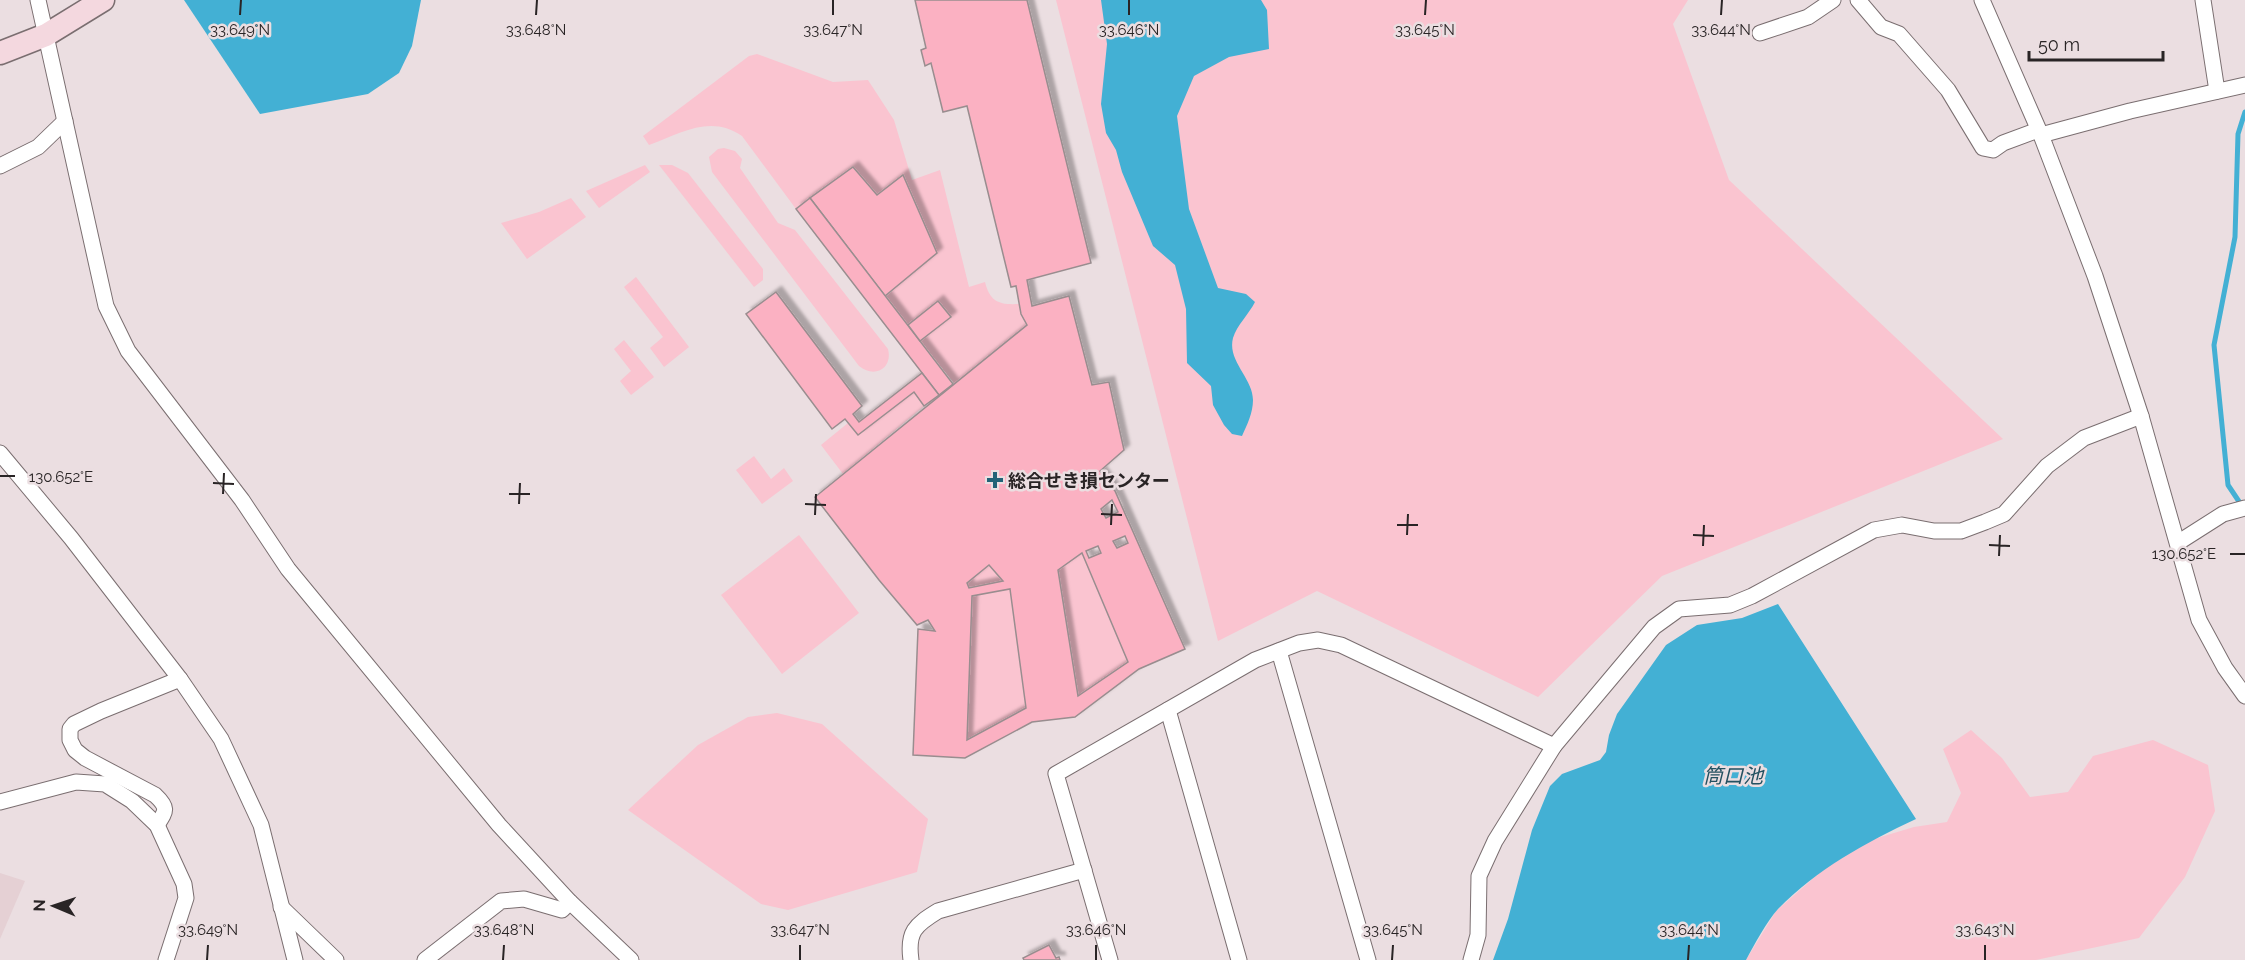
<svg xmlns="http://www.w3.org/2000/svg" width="2245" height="960" font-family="Raleway,'Noto Sans JP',sans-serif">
  <defs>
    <filter id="shadow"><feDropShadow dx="5.5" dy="-5.5" stdDeviation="1.5" flood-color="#0004"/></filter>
  </defs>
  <rect width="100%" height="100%" fill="#ebdee1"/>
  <!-- built -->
  <polygon fill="#e5d0d4" points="0,873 25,881 0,939"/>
  <!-- green -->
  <g fill="#fac4d0">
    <polygon points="1056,0 1688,0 1673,24 1729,180 2003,439 1662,576 1538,697 1317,591 1218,641"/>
    <path d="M757,54L833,82L868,80L894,120L912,180L940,170L969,287L985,282C990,302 999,305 1019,304L1021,314L1027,325L955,384L920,341L950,317L938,301L908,325L884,296L937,253L903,175L877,195L853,167L796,209L742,136C711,114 681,133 649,145L643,136L749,56Z"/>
    <path d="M724,148L735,151L742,159L740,168L778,223L795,230L888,349C893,368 875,379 859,366L712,172L709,157L718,149Z"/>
    <polygon points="645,165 650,172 599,208 586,191"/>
    <polygon points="659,165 672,165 688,173 763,269 763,280 754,287"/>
    <polygon points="571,198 586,217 527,259 501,223 539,212"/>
    <polygon points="636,277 689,347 664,367 650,348 663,337 624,287"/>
    <polygon points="624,340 654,377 631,395 620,381 631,371 614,349"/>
    <polygon points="914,392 924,406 843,474 821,445 848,423 858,435"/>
    <polygon points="754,456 771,479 784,468 793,481 762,504 736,470"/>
    <polygon points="799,535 859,613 782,674 721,595"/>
    <polygon points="1082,553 1128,662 1078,696 1058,570"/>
    <polygon points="989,565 1003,581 969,588 967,583"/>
    <polygon points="1010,589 1026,708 967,740 972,596"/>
    <polygon points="777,713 822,724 928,819 917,872 788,910 761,904 628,810 698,745 748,717"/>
    <polygon points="1971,730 2002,758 2030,797 2068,792 2093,756 2153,740 2208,765 2215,811 2185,877 2139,938 2036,960 1746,960 1776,911 1825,868 1874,839 1914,827 1947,822 1961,793 1943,749"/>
  </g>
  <!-- water -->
  <g fill="#43b0d4">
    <polygon points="184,0 421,0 412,46 399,73 368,94 260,114"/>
    <path d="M1101,0H1261L1267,10L1269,49L1229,57L1194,76L1177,116L1189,209L1218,288L1246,294L1255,302C1249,314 1237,325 1233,338C1227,361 1253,378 1253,400C1253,413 1247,425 1242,436L1232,434L1224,425L1213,405L1211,386L1187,363L1186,309L1175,265L1153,246L1122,172L1116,150L1106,133L1101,104L1107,44Z"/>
    <path d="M1778,604L1916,819C1865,843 1817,869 1778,909C1767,921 1754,945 1746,960H1493L1508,919L1532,830L1550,786L1562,774L1600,760L1606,752L1609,735L1617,714L1666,645L1697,625L1742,618Z"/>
  </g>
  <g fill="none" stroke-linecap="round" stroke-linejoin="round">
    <!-- stream -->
    <polyline stroke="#43b0d4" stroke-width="5" points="2242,506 2228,485 2214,345 2235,237 2238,134 2245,112"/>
  </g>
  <!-- building -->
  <g fill="#fbb1c2" stroke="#998d8f" stroke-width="1.5" fill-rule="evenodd" filter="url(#shadow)">
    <path d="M915,0H1027L1091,263L1027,280L1032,306L1069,296L1092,385L1109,382L1124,450L1100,471L1115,491L1185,649L1139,669L1075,717L1032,722L965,758L913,755L918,629L935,631L928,620L917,625L879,580L815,497L1027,325L1021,314L1016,286L1011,287L967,106L943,112L931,63L925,66L921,50L926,48ZM1112,500L1118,512L1106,518L1101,509ZM1125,536L1128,543L1117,548L1113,541ZM1098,546L1101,553L1089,558L1086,551ZM1082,553L1128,662L1078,696L1058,570ZM989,565L1003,581L969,588L967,583ZM1010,589L1026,708L967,740L972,596Z"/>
    <polygon points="853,167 877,195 903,175 937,253 885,296 810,198"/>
    <polygon points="810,198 953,384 939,395 796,209"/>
    <polygon points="776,292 862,406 853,414 859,422 922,373 939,395 924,406 914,392 858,435 845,419 832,429 746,314"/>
    <polygon points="938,301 951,317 920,341 908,325"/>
    <polygon points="1049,945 1056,958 1059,957 1060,960 1024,960 1023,958"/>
  </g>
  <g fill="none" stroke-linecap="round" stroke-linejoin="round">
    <!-- street casing -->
    <g stroke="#7a6e70" stroke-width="17">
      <g id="street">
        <polyline points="38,0 106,306 128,351 242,500 288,569 499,825 570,902 631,960"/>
        <polyline points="1858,0 1881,27 1899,34 1948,90 1983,148 1993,150 2003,143 2038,130"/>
        <polyline points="1982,0 2041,135 2095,276 2141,416 2199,620 2225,668 2245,696"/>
        <polyline points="2203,0 2217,91"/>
        <polyline points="1760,33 1808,17 1833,0"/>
        <polyline points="2041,135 2130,111 2245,85"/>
        <polyline points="0,166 38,147 65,121"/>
        <polyline points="0,453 71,538 180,679 221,739 261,825 295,960"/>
        <polyline points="2179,542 2223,514 2245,508"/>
        <polyline points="1279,651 1368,960"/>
        <polyline points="1168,710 1239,960"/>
        <polyline points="0,802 76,782 105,784 132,801 157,825 184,884 186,898 166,960"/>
        <path d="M157,825C166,811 169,808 155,795L85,758L75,750L70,740V729L74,724L101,711L180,679"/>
        <polyline points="281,907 336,960"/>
        <polyline points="425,960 501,901 524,899 562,910 570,902"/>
        <path d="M911,960C907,932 915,925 938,911L1084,870"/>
        <polyline points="1110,960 1056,774 1255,660 1299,643 1318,640 1341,645 1554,746"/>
        <polyline points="1471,960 1478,935 1479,876 1495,841 1554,746 1654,627 1679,609 1730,605 1752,596 1874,530 1902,525 1934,531 1961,531 1985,522 2004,514 2047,466 2084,438 2141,416"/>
      </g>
    </g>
    <!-- secondary casing -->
    <g stroke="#7a6e70" stroke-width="25">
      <polyline id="secondary" points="0,53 46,35 103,0"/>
    </g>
    <!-- street -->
    <use href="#street" stroke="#fff" stroke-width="15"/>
    <!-- secondary -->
    <use href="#secondary" stroke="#f4d8df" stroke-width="22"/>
  </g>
  <!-- ticks -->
  <path fill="none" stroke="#292425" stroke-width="2" d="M240,15L241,0M536,15L537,0M833,15V0M1129,15V0M1425,15L1426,0M1721,15L1722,0M0,476H15M213,483L234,484M223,494L224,473M509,494H530M519,504L520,483M805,504L826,505M1101,514L1122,515M815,515L816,494M1111,525L1112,504M1397,525H1418M1407,535L1408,514M1693,535L1714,536M1989,545L2010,546M1703,546L1704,525M2230,554H2245M1999,556L2000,535M207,960L208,945M503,960L504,945M800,960V945M1096,960V945M1392,960L1393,945M1688,960L1689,945M1985,960V945"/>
  <!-- markers -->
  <path fill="#226277" stroke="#ebdee1" stroke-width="2" d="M992 471h6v6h6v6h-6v6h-6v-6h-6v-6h6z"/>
  <g text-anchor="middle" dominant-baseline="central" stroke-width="5" stroke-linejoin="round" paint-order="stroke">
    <!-- poi labels -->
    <g font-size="18" font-weight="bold" fill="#292425" stroke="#ebdee1" text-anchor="start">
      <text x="1008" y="480">総合せき損センター</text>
    </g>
    <!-- water labels -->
    <g font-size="20" font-style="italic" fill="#245161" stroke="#ebdee1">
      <text x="1733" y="776">筒口池</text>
    </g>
  </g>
  <g font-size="15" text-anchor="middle" fill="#292425" stroke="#ebdee1" stroke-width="5" stroke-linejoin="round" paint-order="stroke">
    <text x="240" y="35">33.649°N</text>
    <text x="536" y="35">33.648°N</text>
    <text x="833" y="35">33.647°N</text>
    <text x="1129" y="35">33.646°N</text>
    <text x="1425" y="35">33.645°N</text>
    <text x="1721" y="35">33.644°N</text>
    <text x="61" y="482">130.652°E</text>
    <text x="2184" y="559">130.652°E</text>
    <text x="208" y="935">33.649°N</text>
    <text x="504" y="935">33.648°N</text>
    <text x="800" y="935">33.647°N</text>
    <text x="1096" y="935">33.646°N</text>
    <text x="1393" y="935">33.645°N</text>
    <text x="1689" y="935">33.644°N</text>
    <text x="1985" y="935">33.643°N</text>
  </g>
  <!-- north arrow -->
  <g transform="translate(54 906) rotate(272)" stroke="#ebdee1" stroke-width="4.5" paint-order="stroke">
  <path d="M0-4.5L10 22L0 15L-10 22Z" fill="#292425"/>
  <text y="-9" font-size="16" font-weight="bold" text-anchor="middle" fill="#292425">N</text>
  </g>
  <!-- scale -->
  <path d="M2029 51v9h134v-9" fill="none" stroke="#292425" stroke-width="3"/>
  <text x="2038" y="51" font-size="18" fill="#292425" stroke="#ebdee1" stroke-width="4.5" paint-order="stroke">50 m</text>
</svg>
